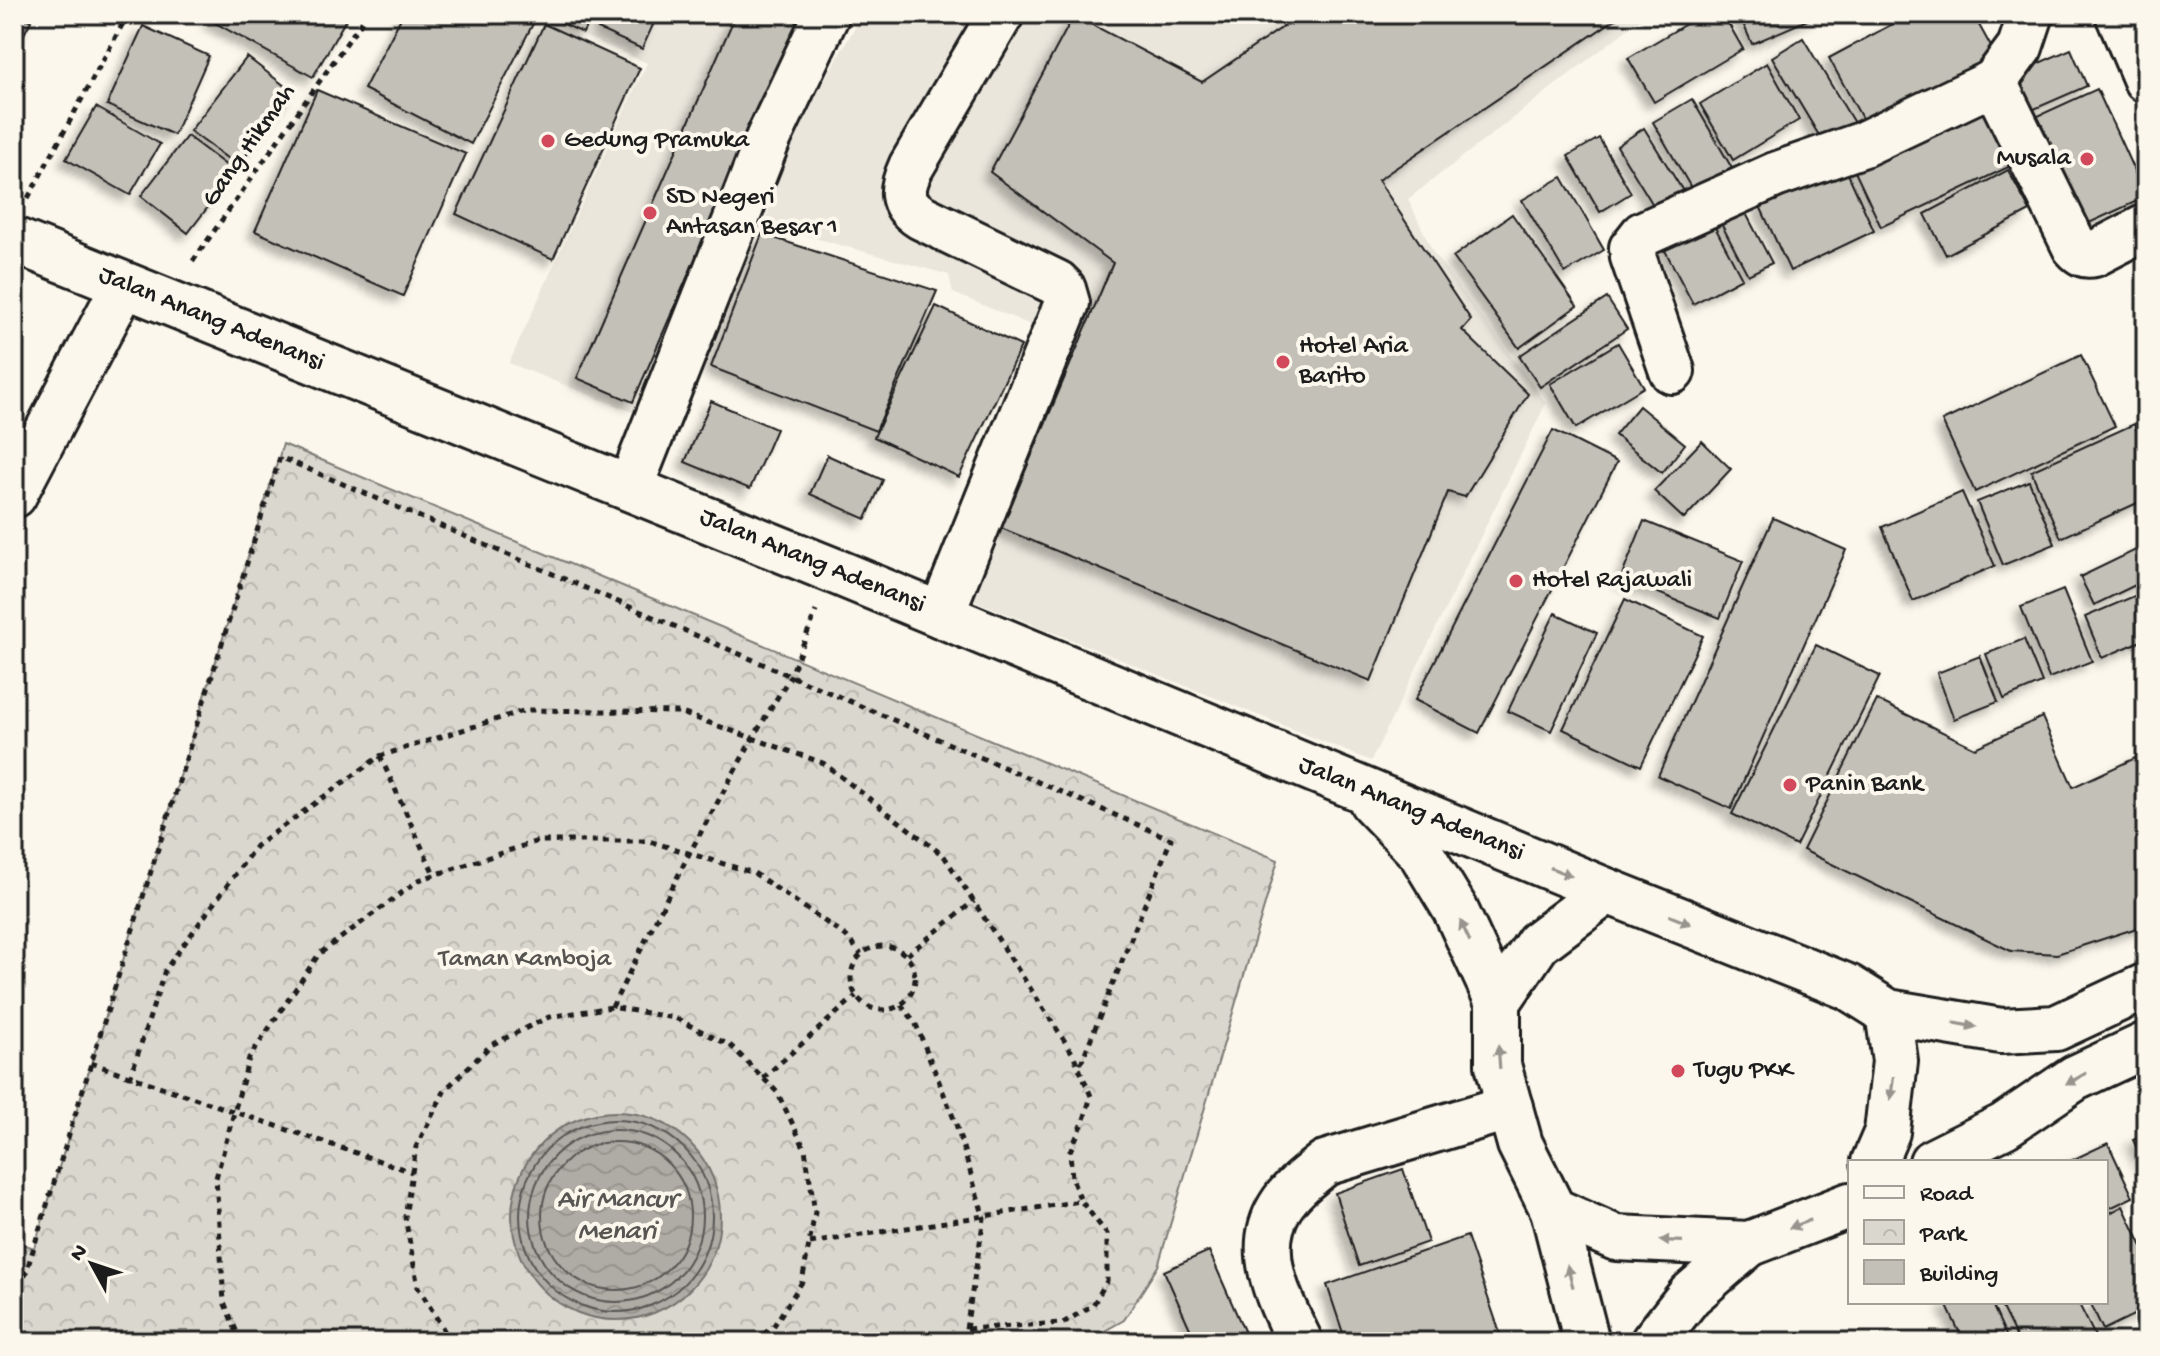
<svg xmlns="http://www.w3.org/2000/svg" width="2160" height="1356" font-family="'Gochi Hand',sans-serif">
  <defs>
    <pattern id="park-crowns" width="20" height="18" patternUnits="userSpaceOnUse" patternTransform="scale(2)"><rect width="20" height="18" fill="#dad7ce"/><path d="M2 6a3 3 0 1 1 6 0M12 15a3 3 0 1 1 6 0" fill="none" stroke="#bab8b0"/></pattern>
    <pattern id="water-waves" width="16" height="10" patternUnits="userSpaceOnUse" patternTransform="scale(2)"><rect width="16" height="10" fill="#afaca5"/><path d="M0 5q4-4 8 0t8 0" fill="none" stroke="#96938d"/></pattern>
    <filter id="shadow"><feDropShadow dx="-7" dy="7" stdDeviation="4" flood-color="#0004"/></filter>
  </defs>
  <rect width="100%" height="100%" fill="#fbf7ec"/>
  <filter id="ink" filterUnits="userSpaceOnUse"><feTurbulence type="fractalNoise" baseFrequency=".0125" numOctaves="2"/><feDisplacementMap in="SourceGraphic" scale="16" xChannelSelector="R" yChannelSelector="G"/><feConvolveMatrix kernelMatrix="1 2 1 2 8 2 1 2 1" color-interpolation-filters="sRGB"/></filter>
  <g filter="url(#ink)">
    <!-- built -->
    <g fill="#eae6dc">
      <polygon points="544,14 805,14 637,414 509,363 647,63 542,18"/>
      <polygon points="863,14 1647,14 1408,199 1434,254 1546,403 1371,761 931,583 1031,325 953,293 949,275 764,224 798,124"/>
    </g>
    <!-- park -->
    <polygon fill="url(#park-crowns)" stroke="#7b7a75" stroke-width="2" points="283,444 1278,860 1158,1266 1124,1320 1085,1342 14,1342 14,1241 34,1248"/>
    <!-- water -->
    <circle fill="url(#water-waves)" stroke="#74726e" stroke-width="2" cx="616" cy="1216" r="104"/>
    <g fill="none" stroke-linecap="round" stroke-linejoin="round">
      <!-- shore -->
      <g stroke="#575653" stroke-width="2">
        <circle cx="616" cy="1216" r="96"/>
        <circle cx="616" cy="1216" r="86"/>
        <circle cx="616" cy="1216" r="74"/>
      </g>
    </g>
    <!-- building -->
    <g fill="#c3c0b8" stroke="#1c1c1c" stroke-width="2" filter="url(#shadow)">
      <polygon points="14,14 19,14 31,21 14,53"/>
      <polygon points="214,14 349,14 313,77 210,20"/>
      <polygon points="403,14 538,14 471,144 364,89"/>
      <polygon points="548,14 592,14 583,33 547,16"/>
      <polygon points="605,14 658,14 642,49 598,29"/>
      <polygon points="736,14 791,14 800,18 633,402 577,378"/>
      <polygon points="1302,14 1623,14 1378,180 1471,320 1462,330 1528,394 1465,497 1448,492 1371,681 1001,528 1113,263 990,172 1074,15 1202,82"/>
      <polygon points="1703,14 1723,14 1743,49 1654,102 1628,58"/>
      <polygon points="1739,14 1821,14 1752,44"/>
      <polygon points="1911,14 1973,14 2000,63 1870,133 1829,58"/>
      <polygon points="544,24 640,68 553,259 456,214"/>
      <polygon points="143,26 209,56 174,135 107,105"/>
      <polygon points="1803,38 1860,133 1829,152 1772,57"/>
      <polygon points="2071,49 2087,86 2032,110 2016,73"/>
      <polygon points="247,57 294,93 238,166 190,131"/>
      <polygon points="1767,63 1799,120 1733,160 1700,104"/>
      <polygon points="2097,89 2146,197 2076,229 2027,121"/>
      <polygon points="317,90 466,154 403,296 255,231"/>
      <polygon points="1990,98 2019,162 1881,227 1851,163"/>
      <polygon points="1692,99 1733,170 1694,193 1653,122"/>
      <polygon points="96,107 160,144 130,195 66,159"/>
      <polygon points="1644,128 1686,196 1658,213 1617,146"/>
      <polygon points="187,136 235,172 188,233 141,196"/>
      <polygon points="1599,138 1631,193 1600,212 1568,156"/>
      <polygon points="1844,165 1874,231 1790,271 1759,204"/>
      <polygon points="2008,170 2030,211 1946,255 1925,214"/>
      <polygon points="1562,177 1604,250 1565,273 1522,200"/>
      <polygon points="1740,202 1772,263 1748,275 1716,214"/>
      <polygon points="1512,214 1577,306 1519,348 1453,257"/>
      <polygon points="1708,214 1742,278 1693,304 1659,239"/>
      <polygon points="762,234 937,291 876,431 711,367"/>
      <polygon points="1607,298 1627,329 1540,387 1519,356"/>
      <polygon points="936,306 1021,346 959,477 874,437"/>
      <polygon points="1618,343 1644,387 1576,428 1550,384"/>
      <polygon points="2081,355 2115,426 1975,492 1942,421"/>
      <polygon points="711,401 776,429 750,489 685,462"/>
      <polygon points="1639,406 1685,444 1662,473 1615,435"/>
      <polygon points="2134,424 2146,450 2146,499 2061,538 2031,471"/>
      <polygon points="1553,430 1617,462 1479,733 1415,700"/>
      <polygon points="1702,441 1731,469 1684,519 1654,491"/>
      <polygon points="827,455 883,480 866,519 810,494"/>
      <polygon points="2029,481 2055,544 2003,565 1977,502"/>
      <polygon points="1962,492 1995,566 1913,601 1882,527"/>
      <polygon points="1773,518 1846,550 1731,809 1658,776"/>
      <polygon points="1644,521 1743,561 1720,618 1621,578"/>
      <polygon points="2146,545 2146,580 2094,605 2080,577"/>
      <polygon points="2063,590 2092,661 2049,678 2021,607"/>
      <polygon points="2146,591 2146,639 2102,658 2085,617"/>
      <polygon points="1625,599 1703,636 1641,766 1563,729"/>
      <polygon points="1555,613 1597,633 1551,731 1508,711"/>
      <polygon points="2024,639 2042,683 2004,699 1986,654"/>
      <polygon points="1816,645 1880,676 1796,846 1732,814"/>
      <polygon points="1980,656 1998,702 1954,719 1937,673"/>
      <polygon points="1877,700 1975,748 2042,717 2073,787 2146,753 2146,925 2057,954 2011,951 1803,850"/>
      <polygon points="2146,1134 2146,1167 2133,1140"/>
      <polygon points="2108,1143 2133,1197 2106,1210 2106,1162 2068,1162"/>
      <polygon points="1403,1169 1428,1242 1359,1266 1335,1193"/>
      <polygon points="2123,1206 2146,1255 2146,1309 2103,1330 2090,1302 2106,1302 2106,1215"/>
      <polygon points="1467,1236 1503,1342 1346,1342 1327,1285"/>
      <polygon points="1209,1251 1249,1342 1196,1342 1164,1271"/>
      <polygon points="1945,1302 1991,1302 2009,1342 1964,1342"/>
      <polygon points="1999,1302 2078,1302 2098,1342 2019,1342"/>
    </g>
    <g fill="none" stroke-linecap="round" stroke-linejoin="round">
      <!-- minor casing -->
      <g stroke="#1c1c1c" stroke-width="50">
        <g id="minor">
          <path d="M2031,14L2020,47L1994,82L2075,247C2081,254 2085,256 2094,254L2146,227"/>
          <polyline points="2118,14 2146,80"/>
          <polyline points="1672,371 1633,257 1632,248 1643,234 1775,175 1861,145 1994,82"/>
          <polyline points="630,488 768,139 827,14"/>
          <polyline points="14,495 124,285"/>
          <path d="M941,615L1067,303L1063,289L1057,283L921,217C899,203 901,189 911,167L1001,14"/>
          <path d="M1300,1342C1280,1301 1253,1251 1280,1207C1291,1189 1309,1176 1325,1163L1510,1107"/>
        </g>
      </g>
      <!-- major casing -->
      <g stroke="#1c1c1c" stroke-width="50">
        <g id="major">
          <polyline points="1553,1210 1587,1342"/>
          <polyline points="1653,1342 1690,1295 1749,1244"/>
        </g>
      </g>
      <!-- highway casing -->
      <g stroke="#1c1c1c" stroke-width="50">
        <g id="highway">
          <polyline points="14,240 832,570 1607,891 1848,987 1888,1012 2001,1031 2056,1028 2146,986"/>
          <polyline points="1372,802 1421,853 1455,909 1498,1002 1498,1065 1520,1144 1553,1210 1616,1238 1749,1244 1850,1205"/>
          <polyline points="1498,1002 1538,943 1607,891"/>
          <polyline points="1874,1162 1887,1132 1895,1061 1888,1012"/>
          <polyline points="1932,1162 2004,1126 2075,1078 2146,1045"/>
        </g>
      </g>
      <!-- path -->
      <g stroke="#1c1c1c" stroke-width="5" stroke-dasharray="6 6" stroke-linecap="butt">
        <polyline points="28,198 128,14"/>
        <polyline points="193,261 367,14"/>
        <polyline points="380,756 434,874"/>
        <circle cx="883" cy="978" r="32"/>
        <polyline points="907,955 974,901"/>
        <polyline points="901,1005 915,1022 956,1124 984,1218 966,1329 956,1342"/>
        <polyline points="612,1007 689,854 753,738 791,675 816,611"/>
        <polyline points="91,1063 412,1172"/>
        <polyline points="130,1078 165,970 256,846 380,756 526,710 679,712 823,763 944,856 1073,1054 1091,1096 1083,1123 1070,1151 1072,1179 1081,1201"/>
        <polyline points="763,1078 856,996"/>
        <polyline points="810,1243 1081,1201 1107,1234 1107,1281 1093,1305 1063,1323 966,1329"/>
        <polyline points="14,1311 280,457 1171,839 1079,1068"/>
        <polyline points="241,1342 224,1302 216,1178 249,1058 319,954 419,880 538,841 649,841 754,873 846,936 861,954"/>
        <polyline points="451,1342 418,1287 405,1217 416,1147 445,1090 491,1045 549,1017 612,1007 675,1018 731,1046 777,1092 805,1149 815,1212 802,1282 773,1327 753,1342"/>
      </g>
      <!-- minor -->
      <use href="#minor" stroke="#fbf7ec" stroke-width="44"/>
      <!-- major -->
      <use href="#major" stroke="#fbf7ec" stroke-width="44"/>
      <!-- highway -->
      <use href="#highway" stroke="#fbf7ec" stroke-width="44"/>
    </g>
    <!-- one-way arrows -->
    <defs><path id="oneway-solid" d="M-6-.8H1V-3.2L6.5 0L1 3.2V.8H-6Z" transform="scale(2)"/></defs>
    <g fill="#97948e">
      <use href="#oneway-solid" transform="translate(1561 872) rotate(22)"/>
      <use href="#oneway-solid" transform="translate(1680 920) rotate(22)"/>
      <use href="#oneway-solid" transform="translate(1465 931) rotate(-115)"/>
      <use href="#oneway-solid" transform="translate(1965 1025) rotate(10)"/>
      <use href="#oneway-solid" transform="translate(1499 1057) rotate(-94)"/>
      <use href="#oneway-solid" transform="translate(2076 1079) rotate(150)"/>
      <use href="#oneway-solid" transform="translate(1892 1088) rotate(97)"/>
      <use href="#oneway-solid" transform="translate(1800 1224) rotate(159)"/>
      <use href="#oneway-solid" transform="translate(1671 1241) rotate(-178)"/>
      <use href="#oneway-solid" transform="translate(1570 1276) rotate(-105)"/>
    </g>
  </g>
  <!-- markers -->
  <g fill="#d1495b" stroke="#fbf7ec" stroke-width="3">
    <circle cx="548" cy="141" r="8"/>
    <circle cx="2087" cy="159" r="8"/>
    <circle cx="650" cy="213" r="8"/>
    <circle cx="1283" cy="362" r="8"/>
    <circle cx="1516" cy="581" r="8"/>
    <circle cx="1790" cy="785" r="8"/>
    <circle cx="1678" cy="1071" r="8"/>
  </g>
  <g text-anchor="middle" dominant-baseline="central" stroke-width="8" stroke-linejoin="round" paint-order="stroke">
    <!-- poi labels -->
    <g font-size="26" fill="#1c1c1c" stroke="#fbf7ec" text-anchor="start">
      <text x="564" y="141">Gedung Pramuka</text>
      <text x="2071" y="159" text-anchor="end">Musala</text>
      <text x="666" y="198">SD Negeri<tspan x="666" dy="30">Antasan Besar 1</tspan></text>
      <text x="1299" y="347">Hotel Aria<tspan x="1299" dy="30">Barito</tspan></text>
      <text x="1532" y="581">Hotel Rajawali</text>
      <text x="1806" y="785">Panin Bank</text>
      <text x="1694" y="1071">Tugu PKK</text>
    </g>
    <!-- street labels -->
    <g font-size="26" fill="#1c1c1c" stroke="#fbf7ec">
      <text transform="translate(250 146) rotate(-55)">Gang Hikmah</text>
      <text transform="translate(211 320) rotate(22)">Jalan Anang Adenansi</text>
      <text transform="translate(812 562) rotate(22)">Jalan Anang Adenansi</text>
      <text transform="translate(1411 810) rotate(22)">Jalan Anang Adenansi</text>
    </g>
    <!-- park labels -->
    <g font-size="26" fill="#555451" stroke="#fbf7ec">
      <text x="525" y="960">Taman Kamboja</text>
    </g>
    <!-- water labels -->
    <g font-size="28" font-style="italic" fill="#575653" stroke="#fbf7ec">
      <text x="617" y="1200">Air Mancur<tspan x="617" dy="32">Menari</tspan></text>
    </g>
  </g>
  <!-- margin -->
  <rect width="2160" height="1356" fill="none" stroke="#fbf7ec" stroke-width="48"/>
  <rect x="24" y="24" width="2112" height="1308" fill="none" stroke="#1c1c1c" stroke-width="3" filter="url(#ink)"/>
  <!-- legend -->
  <rect x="1848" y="1160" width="260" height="144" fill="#fbf7ec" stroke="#a29f99" stroke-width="2"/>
  <rect x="1864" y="1186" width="40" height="12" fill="#fbf7ec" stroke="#a29f99" stroke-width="2"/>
  <text x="1920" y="1200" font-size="24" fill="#1c1c1c">Road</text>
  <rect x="1864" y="1220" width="40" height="24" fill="url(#park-crowns)" stroke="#a29f99" stroke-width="2"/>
  <text x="1920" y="1240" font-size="24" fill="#1c1c1c">Park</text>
  <rect x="1864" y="1260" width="40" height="24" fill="#c3c0b8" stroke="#a29f99" stroke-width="2"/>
  <text x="1920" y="1280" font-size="24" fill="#1c1c1c">Building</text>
  <!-- north arrow -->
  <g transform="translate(92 1264) rotate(310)" stroke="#fbf7ec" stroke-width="6" paint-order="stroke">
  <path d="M0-6L14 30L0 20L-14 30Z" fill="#1c1c1c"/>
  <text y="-12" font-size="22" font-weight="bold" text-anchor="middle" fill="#1c1c1c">N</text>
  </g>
</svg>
